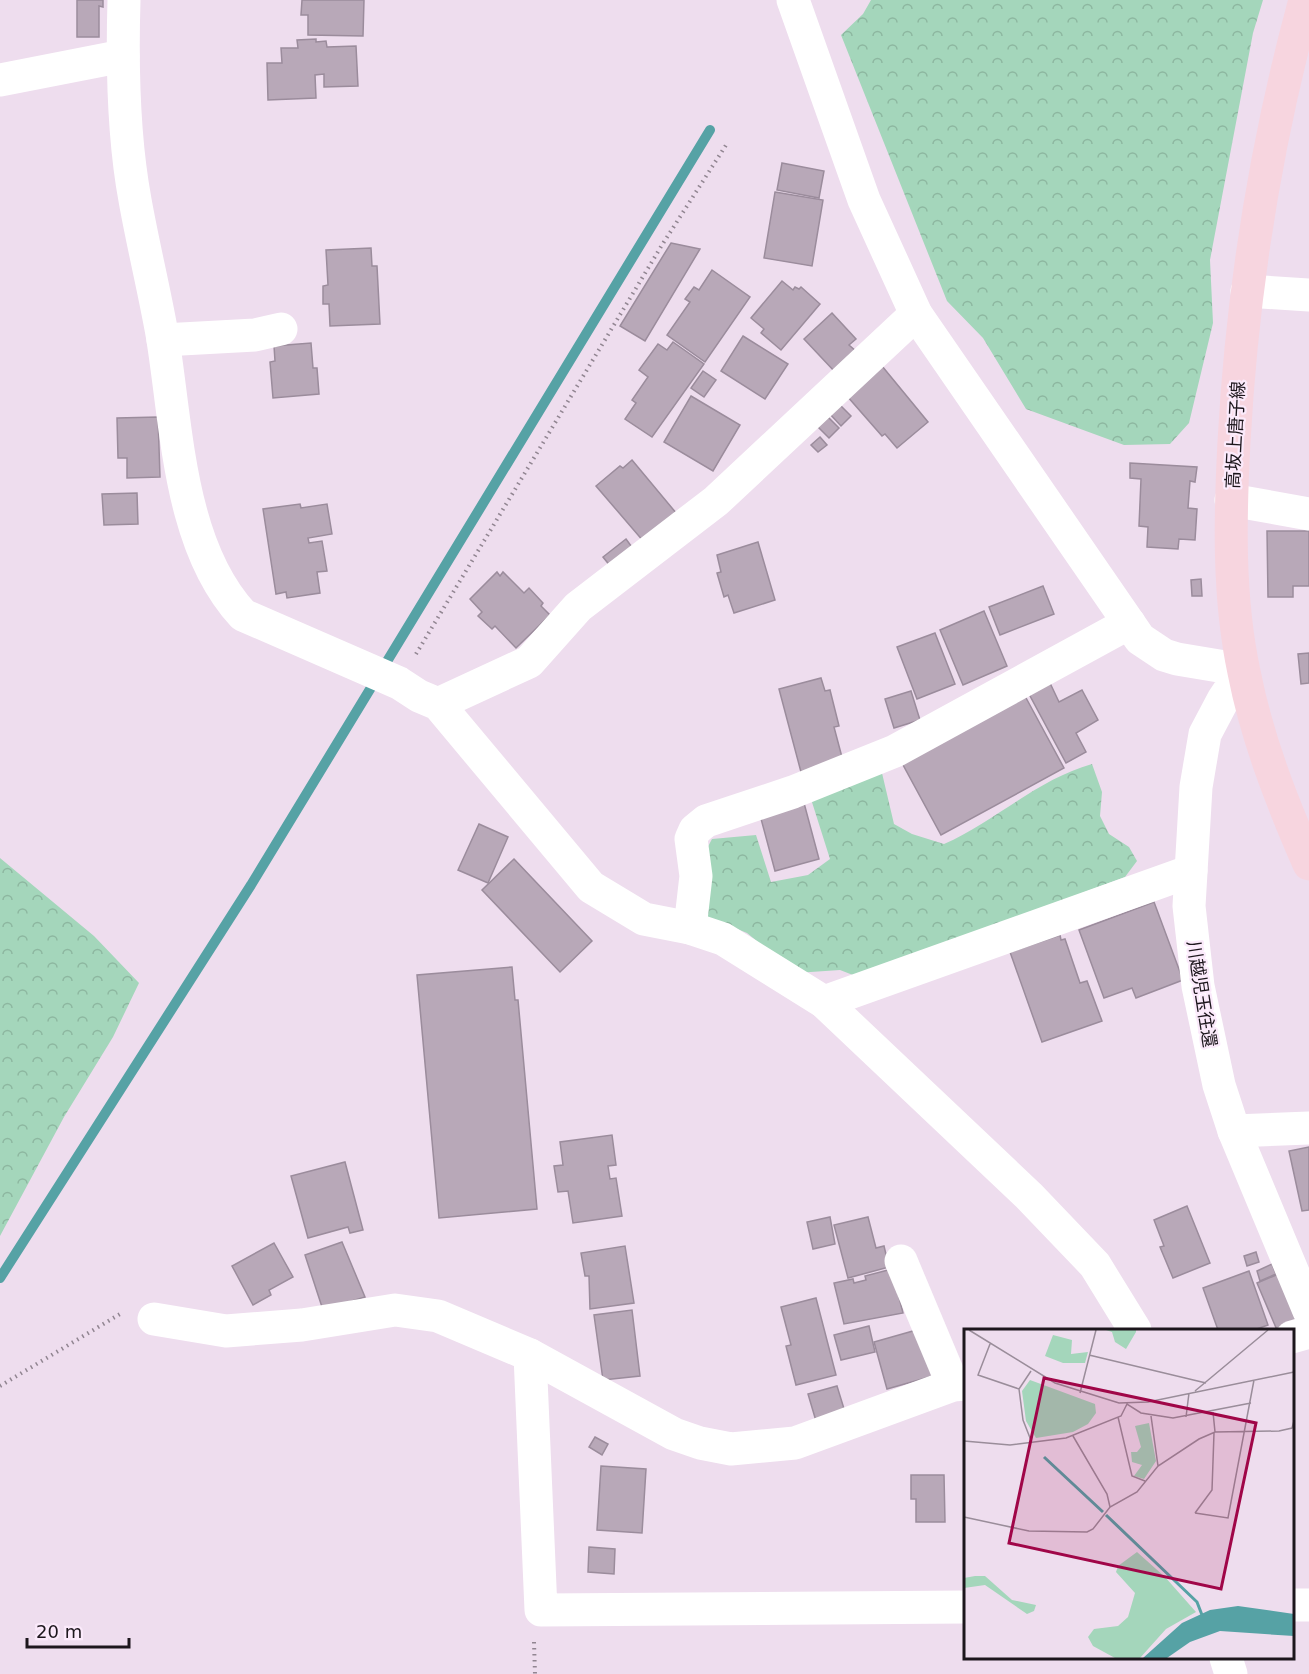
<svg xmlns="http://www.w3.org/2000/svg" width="1309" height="1674" font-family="'DejaVu Sans','Noto Sans JP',sans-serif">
  <defs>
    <pattern id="forest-crowns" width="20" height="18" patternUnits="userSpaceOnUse" patternTransform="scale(1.5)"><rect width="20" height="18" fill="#a4d6bb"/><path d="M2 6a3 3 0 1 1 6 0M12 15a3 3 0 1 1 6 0" fill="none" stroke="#8db7a0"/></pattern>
  </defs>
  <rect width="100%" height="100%" fill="#ede"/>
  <!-- forest -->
  <g fill="url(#forest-crowns)">
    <polygon points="871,0 1263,0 1253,33 1210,260 1213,323 1189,423 1170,444 1124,445 1026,409 983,338 947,301 841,35 863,14"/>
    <path d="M1092,764L1102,792L1100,816L1109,834L1129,847L1137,861L1125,877L858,977L840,970L796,973L747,933L703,915V856L712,839L756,835L771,882L808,875L830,859L811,799L882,773L894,824L912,834L944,844C994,822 1038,779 1092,764Z"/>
    <polygon points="0,858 94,936 139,983 113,1037 64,1117 0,1236"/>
  </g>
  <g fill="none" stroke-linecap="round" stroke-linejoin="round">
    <!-- stream -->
    <polyline stroke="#56a2a5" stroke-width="10" points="0,1278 251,885 710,130"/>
  </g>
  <!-- building -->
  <g fill="#b8a8b8" stroke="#9b8c9c" stroke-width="1.5">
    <polygon points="77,0 103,0 103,7 99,6 99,37 77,37"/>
    <polygon points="302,0 364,0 363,36 308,35 308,15 301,15"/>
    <polygon points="316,39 316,42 326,41 327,47 356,46 358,86 324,87 324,74 315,75 316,98 268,100 267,63 282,63 281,48 298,48 297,40"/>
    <polygon points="782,163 824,171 819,198 777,190"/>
    <polygon points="775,192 823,200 812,266 764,258"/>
    <polygon points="671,243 700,249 645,341 620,326"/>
    <polygon points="371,248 372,266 377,266 380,324 330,326 329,304 323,304 323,286 328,285 326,250"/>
    <polygon points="712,270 750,297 705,362 667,335 690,302 685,299 694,287 699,290"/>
    <polygon points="782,281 793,290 795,287 799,289 801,287 820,304 781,350 761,333 764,329 751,318"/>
    <polygon points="832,313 856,339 849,345 857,352 835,372 804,339"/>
    <polygon points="743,336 788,364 765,399 721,371"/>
    <polygon points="673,342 704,364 652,437 625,419 636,403 632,400 648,377 639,370 658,344 667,350"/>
    <polygon points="311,343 313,368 317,368 319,394 273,398 270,362 275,361 274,346"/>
    <polygon points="882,366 928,422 897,448 885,434 882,436 847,396"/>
    <polygon points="703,371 716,380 704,397 691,388"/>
    <polygon points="691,396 740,425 713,471 664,442"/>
    <polygon points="839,404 851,416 841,426 829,413"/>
    <polygon points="827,416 839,428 829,438 817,426"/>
    <polygon points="158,417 160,477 127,478 127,458 118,458 117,418"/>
    <polygon points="820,437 827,445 818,452 811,445"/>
    <polygon points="632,460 677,514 644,542 596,486 620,466 623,468"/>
    <polygon points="1130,463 1197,467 1195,482 1190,481 1188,508 1197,509 1195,540 1179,539 1178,549 1147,547 1148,527 1139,526 1141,479 1130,478"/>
    <polygon points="137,493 138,524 104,525 102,494"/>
    <polygon points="300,504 301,508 327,504 332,534 308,538 309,543 322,541 327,571 317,572 320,593 287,598 286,592 276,594 263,509"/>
    <polygon points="1267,531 1309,531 1309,586 1293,586 1293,597 1268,597"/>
    <polygon points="626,539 637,554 615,572 603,557"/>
    <polygon points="758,542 775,600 734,613 728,595 724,597 717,573 721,572 717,555"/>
    <polygon points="497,572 500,576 503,572 524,593 529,588 543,603 541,606 550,615 516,648 495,626 492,629 478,616 482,612 470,599"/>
    <polygon points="1201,579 1202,596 1192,596 1191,580"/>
    <polygon points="1043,586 1054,614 1000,635 989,607"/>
    <polygon points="984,611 1007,666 963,685 940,630"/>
    <polygon points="935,633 955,684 917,699 897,647"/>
    <polygon points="1309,653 1309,683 1301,684 1298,654"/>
    <polygon points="821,678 825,691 830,690 839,726 834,727 843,761 801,772 779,689"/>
    <polygon points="1050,683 1059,702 1082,690 1098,720 1076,733 1086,752 1066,763 1029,694"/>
    <polygon points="911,691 920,720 894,728 885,699"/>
    <polygon points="1025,696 1064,768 941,835 902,763"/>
    <polygon points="804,803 819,859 775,871 760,815"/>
    <polygon points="479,824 508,837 488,883 458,870"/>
    <polygon points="514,859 592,941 560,972 482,890"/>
    <polygon points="1154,902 1183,980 1136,998 1132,988 1104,998 1079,930"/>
    <polygon points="1060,935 1061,940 1065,939 1080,983 1087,981 1102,1021 1042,1042 1010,952"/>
    <polygon points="512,967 515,1000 518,1000 537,1209 439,1218 417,975"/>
    <polygon points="612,1135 616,1165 608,1166 610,1179 616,1178 622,1216 573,1223 568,1191 558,1192 554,1166 563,1165 560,1142"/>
    <polygon points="1309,1147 1309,1210 1302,1211 1289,1151"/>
    <polygon points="345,1162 363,1230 350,1233 348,1227 308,1238 291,1176"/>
    <polygon points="1187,1206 1210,1263 1173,1278 1160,1247 1164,1246 1154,1220"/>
    <polygon points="830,1217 835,1244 813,1249 807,1222"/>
    <polygon points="868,1217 876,1248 884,1246 889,1267 848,1278 834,1225"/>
    <polygon points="342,1242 365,1297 323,1310 305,1255"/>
    <polygon points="274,1243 293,1277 269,1290 271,1295 253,1305 232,1266"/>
    <polygon points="625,1246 634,1303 590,1309 589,1276 585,1276 581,1253"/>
    <polygon points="1256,1252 1259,1262 1247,1266 1244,1256"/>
    <polygon points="1272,1264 1276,1274 1260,1281 1257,1271"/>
    <polygon points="892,1269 903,1313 844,1324 834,1283 853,1279 854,1283 866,1280 865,1276"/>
    <polygon points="1249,1271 1268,1325 1254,1330 1218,1330 1203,1288"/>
    <polygon points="1281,1273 1302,1323 1277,1330 1257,1283"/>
    <polygon points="816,1298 836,1375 796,1385 786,1346 791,1345 781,1307"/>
    <polygon points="632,1310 640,1376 603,1380 594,1315"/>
    <polygon points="869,1326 875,1352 841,1360 834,1335"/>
    <polygon points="920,1329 933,1376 887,1389 874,1342"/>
    <polygon points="837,1386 845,1412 816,1421 808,1394"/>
    <polygon points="595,1437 608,1444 602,1455 589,1447"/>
    <polygon points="601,1466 646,1469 642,1533 597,1530"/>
    <polygon points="911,1475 944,1475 945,1522 916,1522 916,1499 911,1499"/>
    <polygon points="589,1547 615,1549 614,1574 588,1572"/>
  </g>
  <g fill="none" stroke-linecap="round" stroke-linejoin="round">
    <!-- path -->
    <g stroke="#918591" stroke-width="4" stroke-dasharray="1.5 4.5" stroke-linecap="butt">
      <polyline points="416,654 662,245 728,142"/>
      <polyline points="0,1386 120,1314"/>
      <polyline points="534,1642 535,1674"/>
    </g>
    <!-- minor -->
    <g stroke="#fff" stroke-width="33">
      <path d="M124,0C122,66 123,135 135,200C143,245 154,289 162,334C177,424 178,545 243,615L399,683L419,696L438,704L591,887L644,919L690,928L723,939L824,1002L1029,1196L1095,1265L1135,1330"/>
      <polyline points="793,0 864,200 916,314 1140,639 1164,655 1177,659 1243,670 1223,700 1205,734 1196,787 1189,906 1198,986 1219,1085 1234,1131 1309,1311"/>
      <polyline points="0,80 123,56"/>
      <polyline points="1247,291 1309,295"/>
      <polyline points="163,340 255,335 281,329"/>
      <polyline points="1231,500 1309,514"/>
      <polyline points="438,704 529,662 578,607 716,501 916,314"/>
      <polyline points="690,928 696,876 691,839 695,830 706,821 793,792 895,751 1129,623"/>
      <polyline points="824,1002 1191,871"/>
      <polyline points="1234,1131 1309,1128"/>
      <polyline points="901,1261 953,1385"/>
      <polyline points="154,1319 226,1331 302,1325 395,1310 438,1316 530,1355 674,1434 700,1443 731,1449 795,1443 953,1385 966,1384"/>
      <polyline points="1292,1337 1309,1332"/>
      <polyline points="530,1355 541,1610 966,1607"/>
      <polyline points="1292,1605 1309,1605"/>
      <polyline points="1226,1658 1231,1674"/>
    </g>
    <!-- major -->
    <path stroke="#f7d5df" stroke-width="33" d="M1305,0C1266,143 1242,293 1234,442C1230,517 1228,597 1244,672C1257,739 1282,802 1309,864"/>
  </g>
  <g text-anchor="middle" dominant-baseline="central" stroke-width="4.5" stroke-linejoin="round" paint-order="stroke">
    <!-- street labels -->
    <g font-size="18" fill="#1c161c" stroke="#fbeafb">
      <text transform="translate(1235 435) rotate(-87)">高坂上唐子線</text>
      <text transform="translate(1202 994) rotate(81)">川越児玉往還</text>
    </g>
  </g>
  <!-- overview -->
  <g transform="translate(964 1329)">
    <rect width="330" height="330" fill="#ede"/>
    <path d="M142,1H172V3L162,20L151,13L148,3ZM89,6L108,11L107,25L124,23L121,34H99L81,27ZM66,51L131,75L132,84L124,95L109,103L72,109L62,92L58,62ZM185,94L192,132L180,150L170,147L178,136L168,133L167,123H173L177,118L171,97ZM173,223L201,248L232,283L202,300L176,329H151L129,317L124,308L130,300L154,297L164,288L171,264L152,243L154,237ZM11,247H21L48,271L72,276L70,282L63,285L21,256L0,259V249Z" fill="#a4d6bb"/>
    <path d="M274,277L330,285V307L256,302L226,313L203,329H179L218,294L246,281Z" fill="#56a2a5"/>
    <path fill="none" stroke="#56a2a5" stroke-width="3" d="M80,128L139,183M142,186L233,273L238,286"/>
    <path fill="none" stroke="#9a8d9a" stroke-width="1.5" d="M5,1L91,54L155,74L184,73L330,43M26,15L14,46L55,60M125,26L242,54M67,42L55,60L59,91L68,114M231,62L304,1M116,64L132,1M249,83L251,103M187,87L194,137M154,88L168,147L181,152M222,88L225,64M109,107L143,165L146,178M0,112L46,116L102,109L157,87L163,75L177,84L209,89L287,74M231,184L264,189L290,51M231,184L248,161L250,104M0,188L65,202L123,203L129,200L146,178L173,163L194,137L235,110L251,103L315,102L328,99L330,92"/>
    <path fill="#a00648" fill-opacity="0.15" stroke="#a00648" stroke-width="3" d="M80,49L292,94L257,260L45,214Z"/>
    <rect width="330" height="330" fill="none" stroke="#1c161c" stroke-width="3"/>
  </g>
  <!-- scale -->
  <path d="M27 1638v9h102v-9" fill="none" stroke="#1c161c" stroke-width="3"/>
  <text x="36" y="1638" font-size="18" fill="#1c161c" stroke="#fbeafb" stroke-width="4.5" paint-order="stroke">20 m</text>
</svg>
